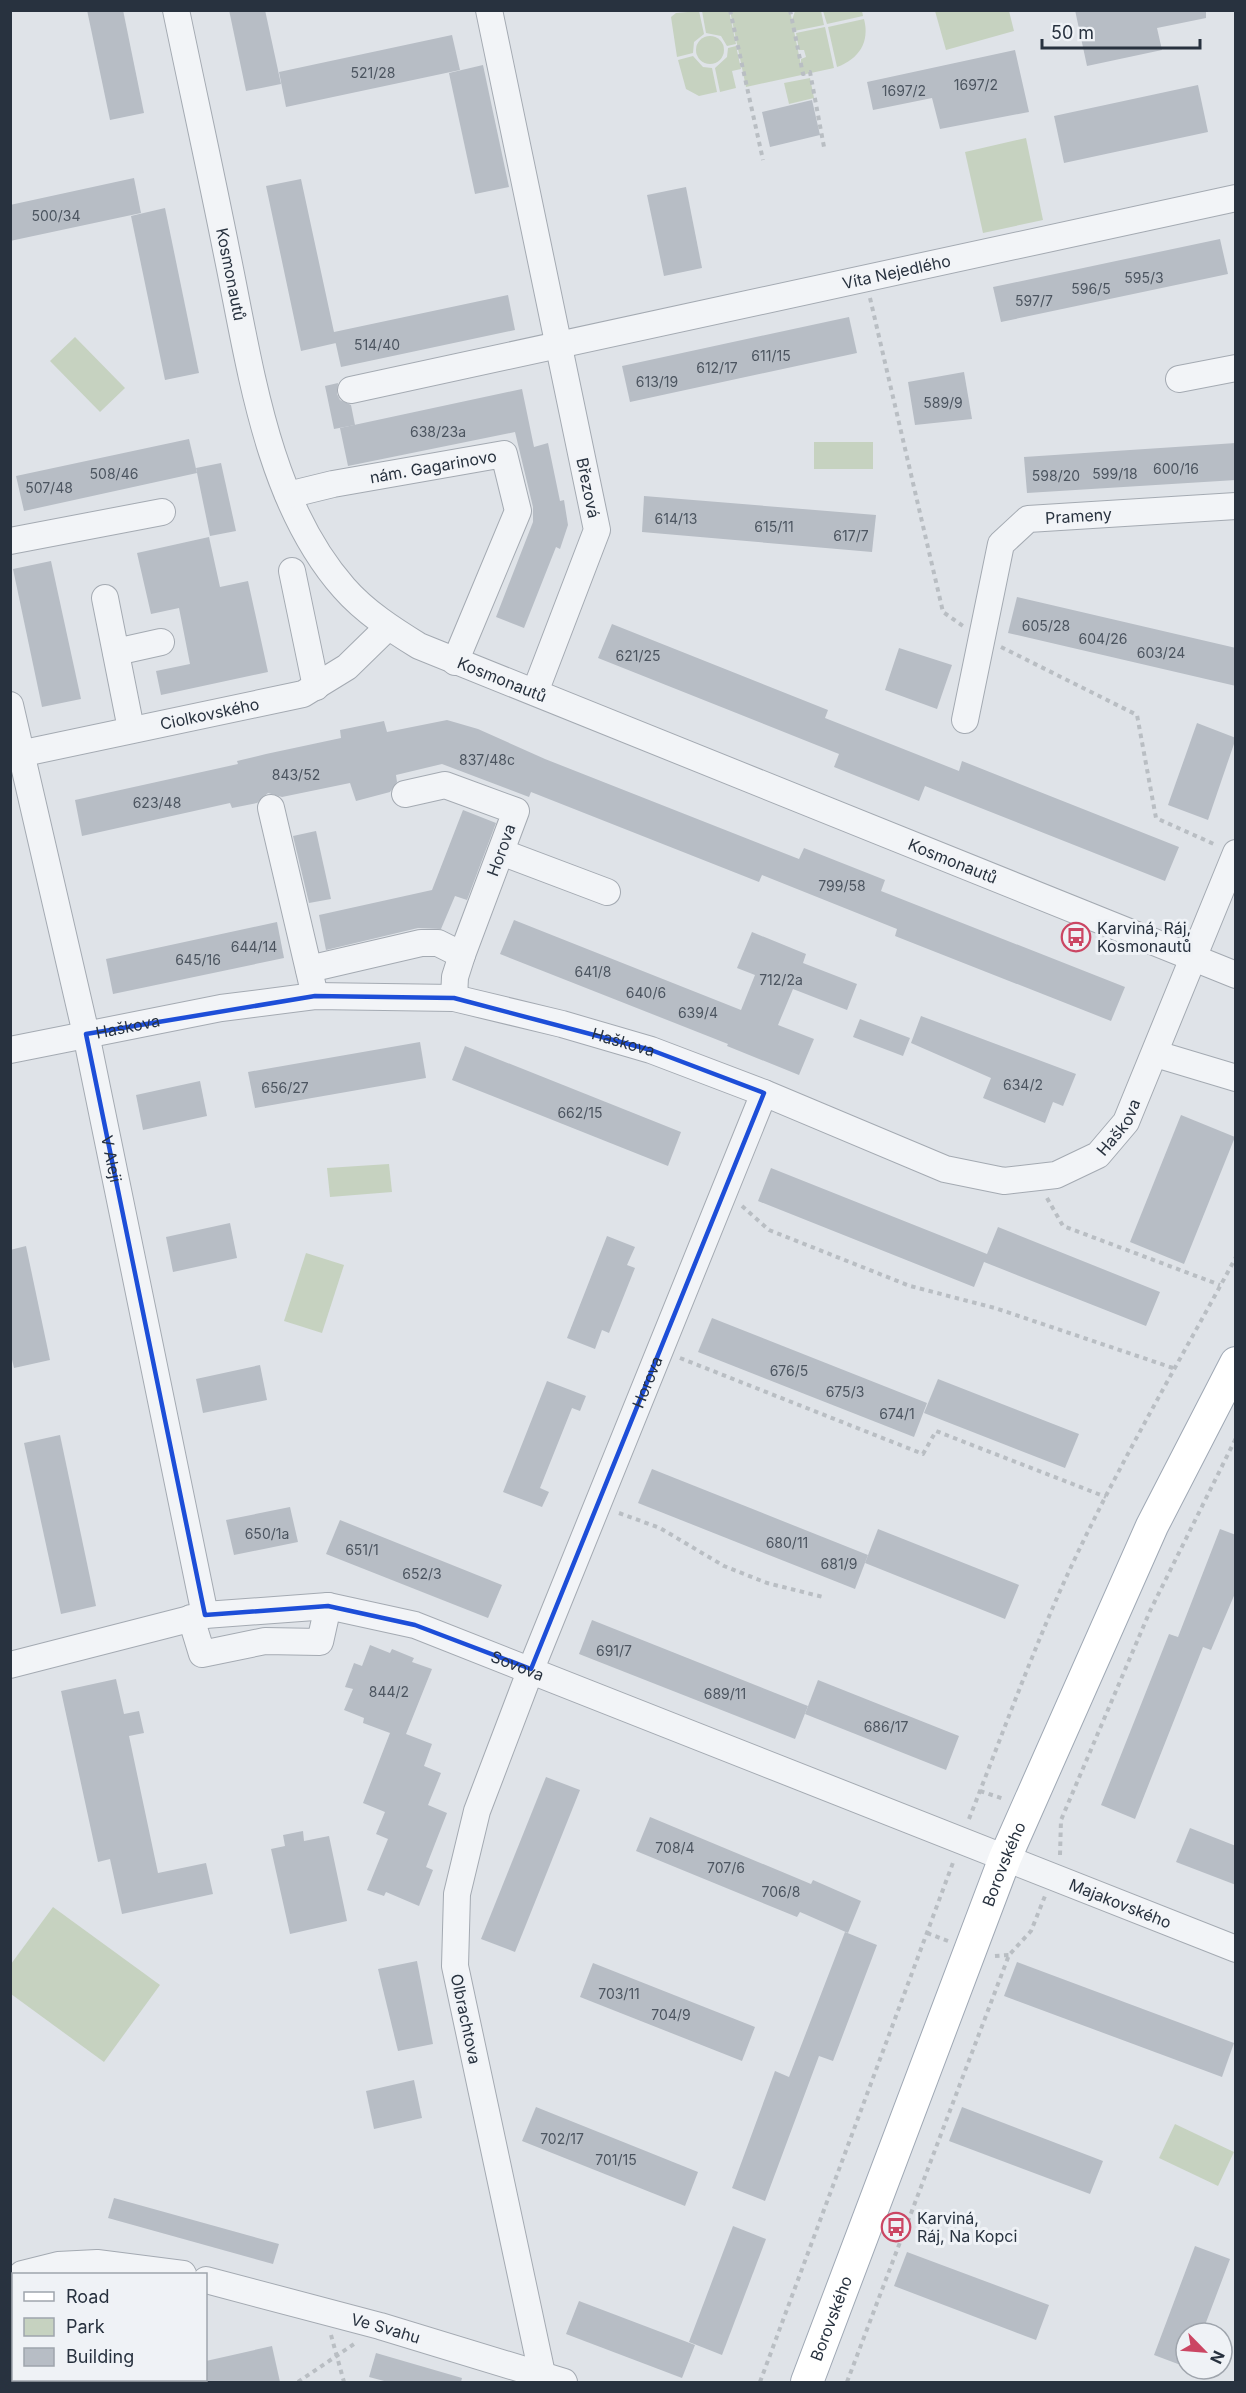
<svg xmlns="http://www.w3.org/2000/svg" width="1246" height="2393" font-family="Inter,sans-serif">
  <rect width="100%" height="100%" fill="#dfe3e8"/>
  <!-- green -->
  <g fill="#c6d2c0">
    <polygon points="699,11 704,34 694,42 693,53 677,57 671,17 676,13"/>
    <polygon points="702,11 729,11 736,44 727,46 721,36 706,33"/>
    <polygon points="730,11 790,11 792,20 795,11 821,11 824,25 794,31 801,65 801,59 806,57 804,50 799,50 796,33 825,27 834,68 746,87"/>
    <polygon points="823,11 862,11 863,16 827,24"/>
    <polygon points="935,11 1009,11 1014,31 946,50"/>
    <path d="M864,19C870,42 859,59 837,67L828,27Z"/>
    <circle cx="710" cy="50" r="14"/>
    <polygon points="736,46 741,69 732,71 736,88 720,92 715,68 727,57 728,48"/>
    <polygon points="693,56 703,67 712,68 717,92 699,96 686,89 678,60"/>
    <polygon points="810,78 814,98 789,104 784,83"/>
    <polygon points="1026,138 1043,220 983,233 965,152"/>
    <polygon points="75,337 125,388 100,412 50,361"/>
    <rect x="814" y="442" width="59" height="27"/>
    <polygon points="389,1164 392,1192 330,1197 327,1168"/>
    <polygon points="306,1253 344,1265 322,1333 284,1321"/>
    <polygon points="53,1907 160,1985 104,2062 11,1994 11,1964"/>
    <polygon points="1175,2124 1234,2152 1218,2186 1159,2158"/>
  </g>
  <!-- building -->
  <g fill="#b7bdc5">
    <polygon points="87,10 123,10 144,113 110,120"/>
    <polygon points="229,10 265,10 281,84 246,91"/>
    <polygon points="1075,10 1206,10 1206,18 1157,28 1162,50 1087,66"/>
    <polygon points="452,35 460,70 286,107 279,72"/>
    <polygon points="1015,50 1029,112 940,129 932,98 873,110 867,82"/>
    <polygon points="483,65 509,187 475,194 449,73"/>
    <polygon points="1198,85 1208,132 1064,163 1054,116"/>
    <polygon points="812,100 820,135 770,147 762,112"/>
    <polygon points="134,178 141,213 10,241 10,205"/>
    <polygon points="301,179 334,332 508,295 515,330 341,367 335,340 336,343 301,351 266,186"/>
    <polygon points="686,187 702,268 664,276 647,195"/>
    <polygon points="165,208 199,373 165,380 131,216"/>
    <polygon points="1220,239 1228,274 1001,322 993,287"/>
    <polygon points="849,317 857,353 630,402 622,366"/>
    <polygon points="964,372 972,419 915,425 908,382"/>
    <polygon points="338,383 337,394 340,400 351,405 355,425 334,429 325,386"/>
    <polygon points="522,389 534,447 548,443 560,501 564,500 568,525 560,549 556,547 524,628 496,617 533,522 533,507 515,432 348,466 340,428"/>
    <polygon points="189,439 197,473 24,511 16,476"/>
    <polygon points="1236,443 1236,480 1027,493 1024,457"/>
    <polygon points="221,463 236,531 210,536 196,468"/>
    <polygon points="644,496 876,515 872,552 642,532"/>
    <polygon points="209,537 220,587 248,581 268,672 161,695 156,671 190,664 179,608 151,614 137,553"/>
    <polygon points="51,561 81,699 42,707 13,569"/>
    <polygon points="1017,597 1236,648 1236,686 1008,633"/>
    <polygon points="612,624 828,710 825,718 959,771 962,761 1179,847 1165,881 925,786 919,801 834,767 839,754 598,658"/>
    <polygon points="899,648 952,665 937,709 885,690"/>
    <polygon points="447,720 478,729 545,759 799,859 804,848 885,880 881,891 1125,987 1111,1021 895,936 897,929 762,875 759,882 531,792 529,797 442,764 396,775 397,782 390,792 356,801 350,783 282,797 268,793 257,803 232,808 230,803 82,836 75,800 238,764 237,761 266,754 341,738 340,730 384,721 387,732"/>
    <polygon points="1197,723 1236,738 1208,820 1168,805"/>
    <polygon points="463,810 496,823 467,900 455,896 441,929 418,928 326,950 319,915 432,890"/>
    <polygon points="316,831 331,899 309,903 293,836"/>
    <polygon points="514,920 741,1010 755,975 737,968 752,932 806,954 803,963 857,984 847,1010 793,989 778,1025 814,1039 799,1075 727,1046 728,1044 500,954"/>
    <polygon points="277,922 284,958 113,994 106,959"/>
    <polygon points="921,1016 1076,1074 1063,1106 1053,1102 1045,1123 983,1098 991,1078 911,1043"/>
    <polygon points="860,1019 910,1038 903,1056 853,1037"/>
    <polygon points="420,1042 426,1078 255,1108 248,1072"/>
    <polygon points="465,1046 681,1132 668,1166 452,1080"/>
    <polygon points="200,1081 207,1116 143,1130 136,1095"/>
    <polygon points="1181,1115 1235,1137 1184,1264 1130,1242"/>
    <polygon points="771,1168 987,1254 998,1227 1160,1292 1146,1326 984,1262 974,1287 758,1201"/>
    <polygon points="230,1223 237,1258 173,1272 166,1237"/>
    <polygon points="607,1236 635,1247 627,1265 635,1268 609,1333 602,1330 595,1349 567,1338"/>
    <polygon points="26,1246 50,1360 14,1368 10,1351 10,1250"/>
    <polygon points="712,1318 927,1403 914,1437 698,1352"/>
    <polygon points="260,1365 267,1400 203,1413 196,1379"/>
    <polygon points="938,1379 1079,1434 1065,1468 924,1413"/>
    <polygon points="547,1381 586,1396 580,1411 572,1408 540,1488 549,1492 542,1507 503,1492"/>
    <polygon points="60,1435 96,1606 61,1614 24,1443"/>
    <polygon points="652,1469 868,1555 855,1589 638,1503"/>
    <polygon points="290,1507 298,1542 234,1555 226,1520"/>
    <polygon points="340,1520 502,1585 488,1618 326,1554"/>
    <polygon points="878,1529 1019,1585 1005,1619 865,1563"/>
    <polygon points="1220,1529 1236,1535 1236,1591 1211,1650 1203,1647 1135,1819 1101,1805 1169,1634 1178,1637"/>
    <polygon points="592,1620 808,1706 795,1739 579,1654"/>
    <polygon points="370,1645 390,1653 392,1649 414,1658 412,1662 432,1669 406,1734 432,1744 424,1766 441,1773 428,1805 447,1813 426,1867 433,1870 419,1906 386,1892 384,1896 367,1890 388,1839 376,1834 385,1812 363,1803 390,1733 363,1723 364,1718 344,1710 353,1689 345,1687 354,1663 362,1666"/>
    <polygon points="116,1679 124,1714 139,1711 144,1733 129,1736 158,1873 206,1863 213,1894 122,1914 110,1859 98,1862 61,1691"/>
    <polygon points="818,1680 959,1736 946,1770 805,1714"/>
    <polygon points="546,1777 580,1790 515,1952 481,1939"/>
    <polygon points="650,1817 811,1884 813,1880 861,1901 848,1933 800,1912 797,1917 636,1851"/>
    <polygon points="1190,1828 1236,1846 1236,1885 1176,1862"/>
    <polygon points="303,1831 304,1841 329,1836 347,1921 290,1934 271,1849 285,1846 283,1835"/>
    <polygon points="845,1932 877,1945 833,2061 819,2056 765,2201 732,2188 775,2071 789,2077"/>
    <polygon points="417,1961 433,2044 398,2051 378,1969"/>
    <polygon points="1017,1962 1234,2043 1222,2077 1004,1996"/>
    <polygon points="593,1963 755,2027 742,2061 580,1997"/>
    <polygon points="414,2080 422,2118 374,2129 366,2091"/>
    <polygon points="536,2107 698,2172 685,2206 522,2141"/>
    <polygon points="962,2107 1103,2161 1090,2194 949,2141"/>
    <polygon points="114,2198 279,2244 273,2264 108,2218"/>
    <polygon points="733,2226 766,2239 722,2355 689,2342"/>
    <polygon points="1195,2246 1230,2259 1202,2333 1186,2333 1186,2367 1154,2355"/>
    <polygon points="907,2252 1049,2305 1036,2340 894,2286"/>
    <polygon points="579,2301 695,2345 682,2378 566,2334"/>
    <polygon points="272,2346 280,2382 206,2382 206,2361"/>
    <polygon points="376,2353 462,2378 461,2382 388,2382 369,2377"/>
  </g>
  <g fill="none" stroke-linecap="round" stroke-linejoin="round">
    <!-- minor casing -->
    <g stroke="#a4aab2" stroke-width="28">
      <g id="minor">
        <path id="s1" d="M176,10C193,92 211,173 227,254C250,365 267,501 344,588C365,612 393,630 419,646L1236,975"/>
        <path id="s2" d="M489,10L597,530L535,692"/>
        <polyline points="1179,379 1236,368"/>
        <path id="s3" d="M351,390L1236,198"/>
        <path id="s4" d="M288,495L333,484L504,454L518,511L455,662"/>
        <polyline points="10,541 162,512"/>
        <polyline points="292,571 316,687"/>
        <polyline points="105,598 131,729"/>
        <polyline points="116,652 161,642"/>
        <path id="s5" d="M10,705L86,1034L205,1615"/>
        <path id="s6" d="M965,720L1001,544L1028,519L1236,506"/>
        <path id="s7" d="M10,756L303,694L347,667L388,627"/>
        <polyline points="405,794 445,785 516,811 462,955 455,977 454,998"/>
        <polyline points="271,808 315,996"/>
        <polyline points="501,852 607,892"/>
        <polyline points="309,969 421,943 438,943 462,955"/>
        <path id="s8" d="M10,1050L221,1008L315,996L454,998L562,1024L651,1050L764,1093L945,1169L1004,1181L1056,1175L1098,1155L1126,1122L1236,853"/>
        <polyline points="1156,1054 1236,1078"/>
        <polyline points="191,1618 202,1654 265,1641 320,1642 328,1606"/>
        <path id="s9" d="M10,1665L205,1615L328,1606L415,1625L1236,1949"/>
        <polyline points="22,2274 58,2265 97,2263 183,2274"/>
        <path id="s10" d="M206,2280L380,2326L564,2382"/>
        <path id="s11" d="M542,2374L455,1966L457,1894L477,1811L531,1669L764,1093"/>
      </g>
    </g>
    <!-- major casing -->
    <g stroke="#9fa8b4" stroke-width="34">
      <g id="major">
        <path id="s12" d="M807,2382L1005,1858L1152,1526L1236,1363"/>
      </g>
    </g>
    <!-- path -->
    <g stroke="#b9bec3" stroke-width="4" stroke-dasharray="4.5 4.5" stroke-linecap="butt">
      <polyline points="730,10 763,160"/>
      <polyline points="790,10 803,74 810,72 824,147"/>
      <polyline points="870,298 943,612 963,626"/>
      <polyline points="1001,647 1137,715 1156,818 1216,845"/>
      <polyline points="1047,1198 1063,1226 1220,1285"/>
      <polyline points="742,1206 769,1230 910,1286 995,1308 1176,1369"/>
      <polyline points="680,1358 923,1454 936,1431 1106,1497"/>
      <polyline points="619,1513 660,1528 724,1566 767,1583 823,1597"/>
      <polyline points="980,1791 1004,1799"/>
      <path d="M969,1819C999,1743 1027,1666 1060,1591C1111,1477 1176,1368 1236,1257"/>
      <polyline points="1060,1855 1061,1820 1150,1611 1236,1438"/>
      <polyline points="927,1933 948,1941"/>
      <polyline points="995,1956 1009,1955"/>
      <polyline points="331,2335 344,2382"/>
      <polyline points="298,2382 357,2342"/>
      <polyline points="760,2382 954,1860"/>
      <polyline points="847,2382 1009,1955 1031,1931 1045,1896"/>
    </g>
    <!-- minor -->
    <use href="#minor" stroke="#f2f4f7" stroke-width="26"/>
    <!-- major -->
    <use href="#major" stroke="#fff" stroke-width="32"/>
  </g>
  <!-- marked area -->
  <path fill="none" stroke="#1d4ed8" stroke-width="4.5" stroke-linejoin="round" d="M315,996L454,998L651,1050L764,1093L531,1669L415,1625L328,1606L205,1615L86,1034Z"/>
  <!-- icons -->
  <defs>
    <g id="bus-ring" transform="scale(1.5)"><circle r="9.5" fill="#eff2f6" stroke="#cb4663" stroke-width="1.5"/><path d="M-5-6H5V4H4V6H2V4H-2V6H-4V4H-5ZM-3.5-4V0h7V-4ZM-3.5 1.2v1.5H-2V1.2ZM2 1.2v1.5H3.5V1.2Z" fill="#cb4663"/></g>
  </defs>
  <g fill-rule="evenodd">
    <use href="#bus-ring" x="1076" y="937"/>
    <use href="#bus-ring" x="896" y="2227"/>
  </g>
  <g text-anchor="middle" dominant-baseline="central" stroke-width="6" stroke-linejoin="round" paint-order="stroke">
    <!-- number labels -->
    <g font-size="14" fill="#4c5560">
      <text x="373" y="72">521/28</text>
      <text x="976" y="84">1697/2</text>
      <text x="904" y="90">1697/2</text>
      <text x="56" y="215">500/34</text>
      <text x="1144" y="277">595/3</text>
      <text x="1091" y="288">596/5</text>
      <text x="1034" y="300">597/7</text>
      <text x="377" y="344">514/40</text>
      <text x="771" y="355">611/15</text>
      <text x="717" y="367">612/17</text>
      <text x="657" y="381">613/19</text>
      <text x="943" y="402">589/9</text>
      <text x="438" y="431">638/23a</text>
      <text x="1176" y="468">600/16</text>
      <text x="114" y="473">508/46</text>
      <text x="1115" y="473">599/18</text>
      <text x="1056" y="475">598/20</text>
      <text x="49" y="487">507/48</text>
      <text x="676" y="518">614/13</text>
      <text x="774" y="526">615/11</text>
      <text x="851" y="535">617/7</text>
      <text x="1046" y="625">605/28</text>
      <text x="1103" y="638">604/26</text>
      <text x="1161" y="652">603/24</text>
      <text x="638" y="655">621/25</text>
      <text x="487" y="759">837/48c</text>
      <text x="296" y="774">843/52</text>
      <text x="157" y="802">623/48</text>
      <text x="842" y="885">799/58</text>
      <text x="254" y="946">644/14</text>
      <text x="198" y="959">645/16</text>
      <text x="593" y="971">641/8</text>
      <text x="781" y="979">712/2a</text>
      <text x="646" y="992">640/6</text>
      <text x="698" y="1012">639/4</text>
      <text x="1023" y="1084">634/2</text>
      <text x="285" y="1087">656/27</text>
      <text x="580" y="1112">662/15</text>
      <text x="789" y="1370">676/5</text>
      <text x="845" y="1391">675/3</text>
      <text x="897" y="1413">674/1</text>
      <text x="267" y="1533">650/1a</text>
      <text x="787" y="1542">680/11</text>
      <text x="362" y="1549">651/1</text>
      <text x="839" y="1563">681/9</text>
      <text x="422" y="1573">652/3</text>
      <text x="614" y="1650">691/7</text>
      <text x="389" y="1691">844/2</text>
      <text x="725" y="1693">689/11</text>
      <text x="886" y="1726">686/17</text>
      <text x="675" y="1847">708/4</text>
      <text x="726" y="1867">707/6</text>
      <text x="781" y="1891">706/8</text>
      <text x="619" y="1993">703/11</text>
      <text x="671" y="2014">704/9</text>
      <text x="562" y="2138">702/17</text>
      <text x="616" y="2159">701/15</text>
    </g>
    <!-- street labels -->
    <g font-size="16" fill="#28323f" stroke="#eff2f6">
      <text stroke="none"><textPath href="#s3" startOffset="558">Víta Nejedlého</textPath></text>
      <text stroke="none"><textPath href="#s1" startOffset="270">Kosmonautů</textPath></text>
      <text stroke="none"><textPath href="#s4" startOffset="148">nám. Gagarinovo</textPath></text>
      <text stroke="none"><textPath href="#s2" startOffset="488">Březová</textPath></text>
      <text stroke="none"><textPath href="#s6" startOffset="267">Prameny</textPath></text>
      <text stroke="none"><textPath href="#s1" startOffset="792">Kosmonautů</textPath></text>
      <text stroke="none"><textPath href="#s7" startOffset="204">Ciolkovského</textPath></text>
      <text transform="translate(501 850) rotate(-70)">Horova</text>
      <text stroke="none"><textPath href="#s1" startOffset="1278">Kosmonautů</textPath></text>
      <text stroke="none"><textPath href="#s8" startOffset="120">Haškova</textPath></text>
      <text stroke="none"><textPath href="#s8" startOffset="624">Haškova</textPath></text>
      <text stroke="none"><textPath href="#s8" startOffset="1164">Haškova</textPath></text>
      <text stroke="none"><textPath href="#s5" startOffset="465">V Aleji</textPath></text>
      <text stroke="none"><textPath href="#s11" startOffset="1036">Horova</textPath></text>
      <text stroke="none"><textPath href="#s9" startOffset="524">Sovova</textPath></text>
      <text stroke="none"><textPath href="#s12" startOffset="554">Borovského</textPath></text>
      <text stroke="none"><textPath href="#s9" startOffset="1172">Majakovského</textPath></text>
      <text transform="translate(466 2019) rotate(78)">Olbrachtova</text>
      <text stroke="none"><textPath href="#s12" startOffset="68">Borovského</textPath></text>
      <text stroke="none"><textPath href="#s10" startOffset="186">Ve Svahu</textPath></text>
    </g>
    <!-- poi labels -->
    <g font-size="16" fill="#28323f" stroke="#eff2f6" text-anchor="start">
      <text x="1097" y="928">Karviná, Ráj,<tspan x="1097" dy="18">Kosmonautů</tspan></text>
      <text x="917" y="2218">Karviná,<tspan x="917" dy="18">Ráj, Na Kopci</tspan></text>
    </g>
  </g>
  <!-- border -->
  <rect width="1246" height="2393" fill="none" stroke="#28323f" stroke-width="24"/>
  <!-- legend -->
  <rect x="12" y="2273" width="195" height="108" fill="#eff2f6" stroke="#9fa5ad" stroke-width="1.5"/>
  <rect x="24" y="2292" width="30" height="9" fill="#ffffff" stroke="#9fa5ad" stroke-width="1.5"/>
  <text x="66" y="2303" font-size="18" fill="#28323f">Road</text>
  <rect x="24" y="2318" width="30" height="18" fill="#c6d2c0" stroke="#9fa5ad" stroke-width="1.5"/>
  <text x="66" y="2333" font-size="18" fill="#28323f">Park</text>
  <rect x="24" y="2348" width="30" height="18" fill="#b7bdc5" stroke="#9fa5ad" stroke-width="1.5"/>
  <text x="66" y="2363" font-size="18" fill="#28323f">Building</text>
  <!-- north arrow -->
  <g transform="translate(1204 2351) rotate(115)"><circle r="28" fill="#eff2f6" stroke="#9fa5ad" stroke-width="1.5"/>
  <path d="M0-4.5L10 22L0 15L-10 22Z" fill="#cb4663"/>
  <text y="-9" font-size="16" font-weight="bold" text-anchor="middle" fill="#28323f">N</text>
  </g>
  <!-- scale -->
  <path d="M1042 39v9h158v-9" fill="none" stroke="#28323f" stroke-width="3"/>
  <text x="1051" y="39" font-size="18" fill="#28323f" stroke="#eff2f6" stroke-width="4.5" paint-order="stroke">50 m</text>
</svg>
